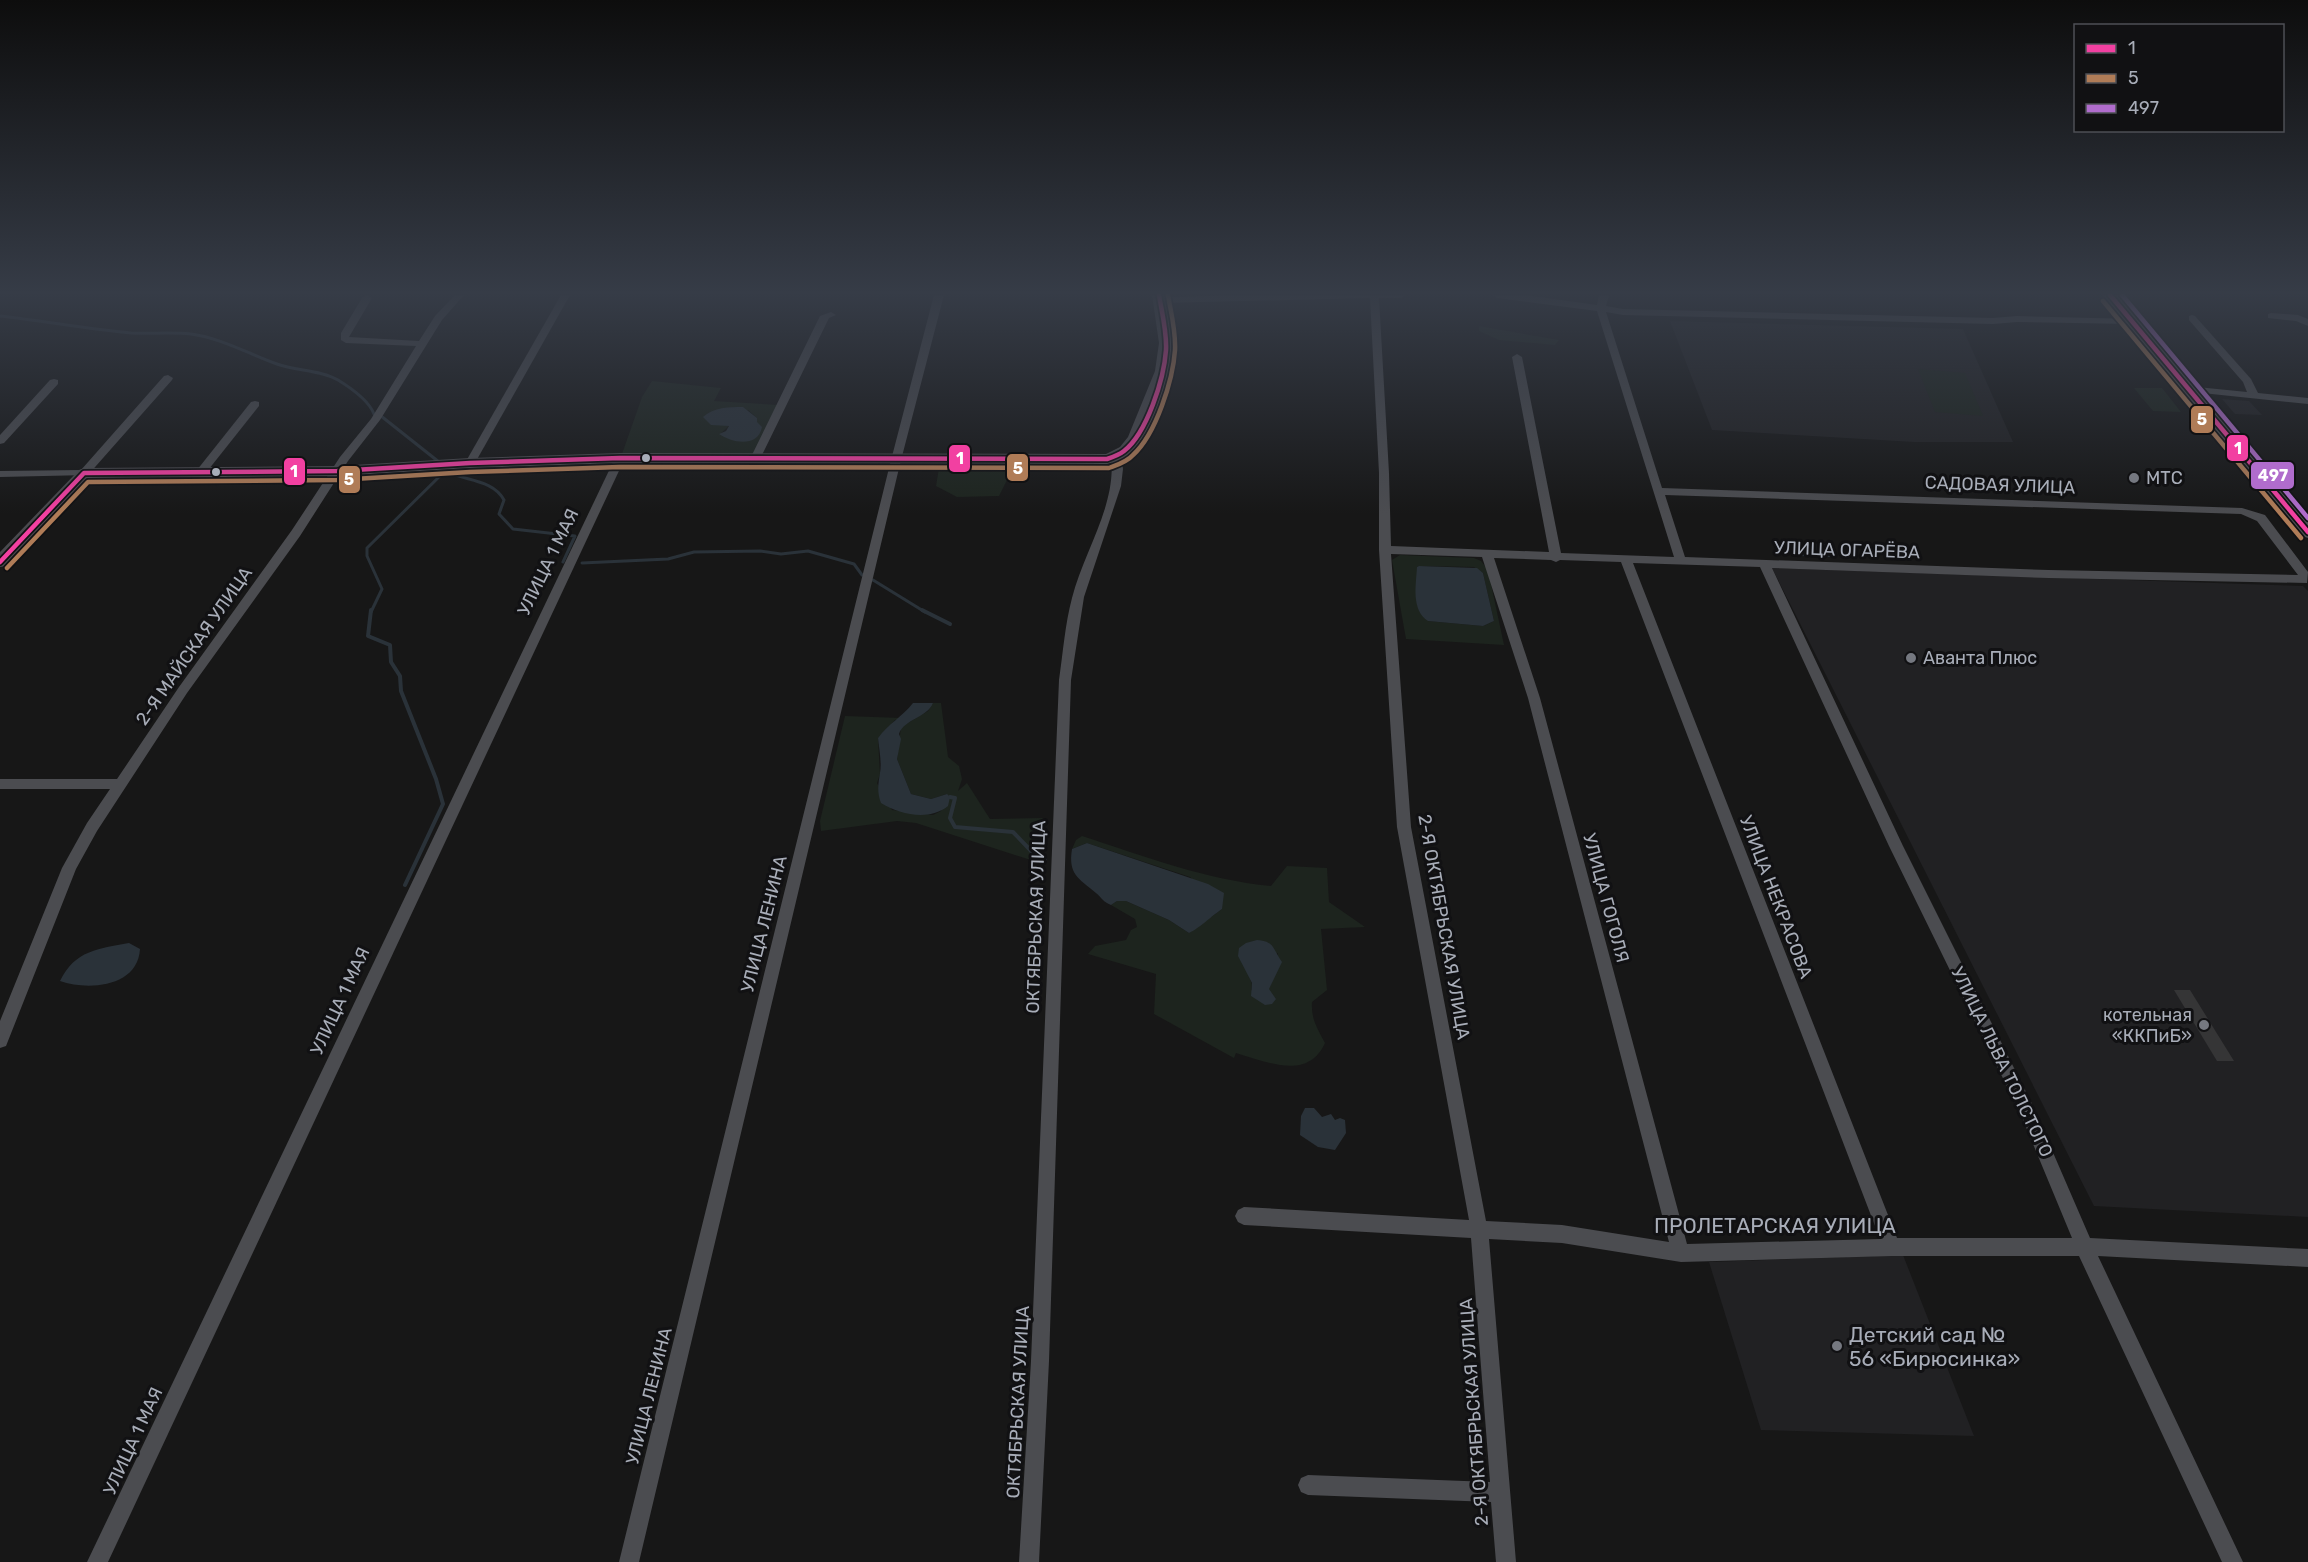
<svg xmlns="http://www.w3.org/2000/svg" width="2308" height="1562" font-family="Rubik,sans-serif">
  <rect width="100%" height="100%" fill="#171717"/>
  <!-- built -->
  <g fill="#212123">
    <polygon points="1670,321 1963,329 2013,442 1914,442 1712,430"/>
    <polygon points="2222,399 2249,401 2262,415 2235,414"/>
    <polygon points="1772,568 2303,586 2308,591 2308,1217 2094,1206"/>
    <polygon points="1903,1255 1974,1436 1761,1430 1709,1262"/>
  </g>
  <!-- green -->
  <g fill="#1d241e" fill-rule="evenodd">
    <polygon points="1479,326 1559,340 1555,345 1499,340 1479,331"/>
    <polygon points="1918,369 1965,373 1983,416 1935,412"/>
    <path d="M652,381L721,388L714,401L779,405L753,455L622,454L642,397ZM748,410L757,418V422L720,434L729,426L721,424Z"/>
    <polygon points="2134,388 2162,388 2181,412 2153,411"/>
    <polygon points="1014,466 999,496 957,497 936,486 939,468"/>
    <path d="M1400,555L1474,558L1481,561L1488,570L1504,645L1406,639L1392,560ZM1419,566L1474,567L1483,573L1494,621L1483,626L1428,621L1417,567Z"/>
    <polygon points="933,703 941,703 948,757 959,766 962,779 958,791 967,783 990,819 1043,818 1040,863 916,823 897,821 821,831 820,821 845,716 902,718 895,720 878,738 880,774 877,783 892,810 933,815 941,811 947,794 931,799 911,794 897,759 901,727 928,711"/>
    <path d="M1082,836C1144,856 1206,880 1271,886L1287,866L1327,868L1329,902L1365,927L1321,929L1327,990L1312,1002C1311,1019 1317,1028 1325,1043C1308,1081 1267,1062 1236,1053L1234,1058L1154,1014L1156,974L1088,954L1095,946L1126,940L1131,930L1137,927L1135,919L1111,905L1117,901H1126L1169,920L1189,933L1222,909L1190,877L1087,843L1072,849L1076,840ZM1278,953L1276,973L1268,990L1276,999L1251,990L1252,984L1248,974Z"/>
  </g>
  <!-- water -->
  <g fill="#2a3239">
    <path d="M743,407L757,418V422L762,427C758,448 732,443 719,434L726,431L729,426L711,425L703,417C714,407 729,407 743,407Z"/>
    <polygon points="1794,543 1825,544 1830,557 1799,556"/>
    <path d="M1419,566L1477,568L1483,573L1494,621L1483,626L1428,621C1411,610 1416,585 1417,567Z"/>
    <path d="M913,703H933C927,718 904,719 899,734L901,739L897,759L911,794L931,799L947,794L950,797L948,806C930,821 900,815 881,803C877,792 878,785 880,773C882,762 879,749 878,738C889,723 902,717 913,703Z"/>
    <path d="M1087,843L1208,884L1224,893L1222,909C1213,915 1197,930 1189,933L1169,920L1126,901H1117L1111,905C1103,902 1102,898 1096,893C1078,878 1068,874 1072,849Z"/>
    <path d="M1257,940C1275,941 1273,950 1282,962L1269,989L1276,999L1272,1004L1265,1005L1251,996L1252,983L1238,956L1239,948L1246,943Z"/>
    <path d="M129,943L140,949C138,987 88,991 60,981C75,950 98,949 129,943Z"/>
    <polygon points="1305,1108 1314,1108 1322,1117 1331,1114 1335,1120 1340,1118 1345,1120 1346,1133 1335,1150 1318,1147 1300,1135 1301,1116"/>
  </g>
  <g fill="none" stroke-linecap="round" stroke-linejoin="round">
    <!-- stream-far1 -->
    <g stroke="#2a3239" stroke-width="3">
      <path d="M0,316C44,321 87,329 131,333C151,334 171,332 191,334C221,338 249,354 277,364C296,371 321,370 338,380C351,388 369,401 374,414"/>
      <polyline points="381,416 439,462"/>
      <polyline points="582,563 668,559 694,552 760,551 781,554 808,551 854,564 862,575"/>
      <polyline points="873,580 925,612"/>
      <path d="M371,612L382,589L367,556V548L445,471C464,481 493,479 504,500L499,514L513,529L575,536L563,562"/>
    </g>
    <!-- stream -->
    <g stroke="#2a3239" stroke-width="4">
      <polyline points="371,610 368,636 390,645 391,662 400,676 401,691 436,779 443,804 405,885"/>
      <polyline points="922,610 950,624"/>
      <polyline points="950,797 955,798 950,818 955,827 1013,832 1035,855 1045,859"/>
    </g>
  </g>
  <!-- building -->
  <polygon fill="#353536" points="2174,990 2190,990 2234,1061 2217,1061"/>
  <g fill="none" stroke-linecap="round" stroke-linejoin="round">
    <!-- street -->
    <g fill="#4b4c50" fill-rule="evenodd">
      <polygon points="367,295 372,298 349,337 419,341 435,316 455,295 464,295 442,320 380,420 348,461 300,536 187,693 97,831 76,869 8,1041 6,1046 0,1048 0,1021 62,868 87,823 110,789 0,789 0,779 117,779 179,687 292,530 340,457 371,419 416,346 346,343 341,340 341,333 362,298"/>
      <polygon points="561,295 570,295 475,463 470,466 466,465 465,463"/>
      <polygon points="934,295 944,295 900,464 639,1562 619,1562 890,464"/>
      <path d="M1257,295H1405L1401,298H1379L1389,473L1391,546L1549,552L1512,357L1517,354L1522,357L1561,553L1674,557L1597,311L1497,298L1493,295H1525L1597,305L1599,295H1609L1606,306L1623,309L1993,318L2017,316L2134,319V323L2131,324L2017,322L1993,324L1623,315L1606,312L1662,488L2242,508L2265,515L2308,572L2307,583L2049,578L1772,568L1903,846L2032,1104L2090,1238L2308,1249V1267L2098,1256L2243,1562H2222L2079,1256H1892L1681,1262L1562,1243L1489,1239L1516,1562H1496L1491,1502L1308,1495L1301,1492L1298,1485L1301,1478L1308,1475L1490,1482L1471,1238L1244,1225L1238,1222L1235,1216L1238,1210L1244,1207L1469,1220L1397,827L1379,550V473L1370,298L1160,303L1155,300L1160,297ZM1665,495L2241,514L2257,521L2298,575L2049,570L1685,557ZM1391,554L1482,557L1528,698L1669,1242L1562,1225L1486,1221L1411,827ZM1494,558L1551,560L1556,562L1560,560L1621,562L1880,1239L1687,1244L1540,698ZM1633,563L1760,567L1889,846L2021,1115L2072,1238H1897Z"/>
      <polygon points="831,312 836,315 829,318 760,459 755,462 751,461 750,459 820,316"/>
      <polygon points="2271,313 2298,315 2308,319 2308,326 2296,321 2268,318 2268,314"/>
      <polygon points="2192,315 2195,316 2251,379 2258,393 2308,398 2308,404 2183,391 2182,389 2187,386 2247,392 2243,382 2189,320 2189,316"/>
      <polygon points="168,375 173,378 172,380 88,475 0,477 0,471 81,470 164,376"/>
      <polygon points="54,379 58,380 58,384 4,443 0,444 0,435 50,380"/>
      <polygon points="255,401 259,402 259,406 205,474 197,474 197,470 251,402"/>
      <path d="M1116,453L1121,456L1123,469L1121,486L1084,597L1071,680L1049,1361L1039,1562H1019L1031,1361L1059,680C1063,653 1065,624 1072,598C1084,551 1117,505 1111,456Z"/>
      <polygon points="620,455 625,458 108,1562 87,1562 615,458"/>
    </g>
    <!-- secondary -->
    <path fill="#4a4a4e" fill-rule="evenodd" d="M1152,295H1166C1169,313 1174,332 1173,350C1171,377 1152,433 1132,452C1125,459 1116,461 1107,464L620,463L470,468L337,476L88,478L6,566L0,567V552L79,470L84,468L337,466L470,458L620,453L1106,454L1120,447L1128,437L1155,371L1159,343Z"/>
    <!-- primary -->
    <polygon fill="#4d4f52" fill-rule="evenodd" points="2103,295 2118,295 2308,521 2308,538 2302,536"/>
    <!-- bus-1 casing -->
    <g stroke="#111113" stroke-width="8">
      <g id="bus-1">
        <polyline points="2110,295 2308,532"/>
        <path d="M0,562L84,473L337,471L470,463L620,458L1107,459C1113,457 1119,455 1124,451C1147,433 1164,379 1166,350C1167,332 1162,313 1159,295"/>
      </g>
    </g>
    <!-- bus-2 casing -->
    <g stroke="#111113" stroke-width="8">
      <g id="bus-2">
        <polyline points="2103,301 2301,538"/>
        <path d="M7,568L88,482L337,480L470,472L620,467L1109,468C1117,465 1127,462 1133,455C1156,434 1173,380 1175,350C1176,331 1171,313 1168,295"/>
      </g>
    </g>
    <!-- bus-3 casing -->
    <g stroke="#111113" stroke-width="8">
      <polyline id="bus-3" points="2122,295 2308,518"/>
    </g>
    <!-- bus-1 -->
    <use href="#bus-1" stroke="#f240a1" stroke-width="4.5"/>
    <!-- bus-2 -->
    <use href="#bus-2" stroke="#b07c57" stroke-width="4.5"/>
    <!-- bus-3 -->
    <use href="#bus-3" stroke="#b06ccc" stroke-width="4.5"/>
  </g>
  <!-- sky -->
  <linearGradient id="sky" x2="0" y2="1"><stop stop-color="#0d0d0d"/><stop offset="0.57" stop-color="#363c47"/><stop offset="1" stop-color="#363c47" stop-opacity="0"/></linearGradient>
  <rect width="2308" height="514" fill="url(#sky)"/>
  <!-- markers -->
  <g fill="#a8adb8" stroke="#111113" stroke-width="2">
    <circle cx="646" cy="458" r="5"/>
    <circle cx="216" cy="472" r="5"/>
  </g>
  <g fill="#757880" stroke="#111113" stroke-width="2">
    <circle cx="2134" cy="478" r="6"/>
    <circle cx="1911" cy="658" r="6"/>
    <circle cx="2204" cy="1025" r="6"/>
    <circle cx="1837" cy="1346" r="6"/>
  </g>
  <g text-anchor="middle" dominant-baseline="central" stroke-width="6" stroke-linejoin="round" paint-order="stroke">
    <!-- poi labels -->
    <g font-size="18" fill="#a8adb8" stroke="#111113" text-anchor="start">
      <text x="2146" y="478">МТС</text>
      <text x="1923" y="658">Аванта Плюс</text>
      <text x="2192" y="1015" text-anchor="end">котельная<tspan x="2192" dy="21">«ККПиБ»</tspan></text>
    </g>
    <!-- street labels -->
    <g font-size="18" fill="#a8adb8" stroke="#111113">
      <text transform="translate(2000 485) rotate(2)">САДОВАЯ УЛИЦА</text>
      <text transform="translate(1847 550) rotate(2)">УЛИЦА ОГАРЁВА</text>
      <text transform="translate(548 562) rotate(-64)">УЛИЦА 1 МАЯ</text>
      <text transform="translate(194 646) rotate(-55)">2-Я МАЙСКАЯ УЛИЦА</text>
      <text transform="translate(1776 897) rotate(69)">УЛИЦА НЕКРАСОВА</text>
      <text transform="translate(1606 898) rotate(75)">УЛИЦА ГОГОЛЯ</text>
      <text transform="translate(1036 917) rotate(-88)">ОКТЯБРЬСКАЯ УЛИЦА</text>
      <text transform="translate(764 924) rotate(-76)">УЛИЦА ЛЕНИНА</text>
      <text transform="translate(1444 927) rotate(80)">2-Я ОКТЯБРЬСКАЯ УЛИЦА</text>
      <text transform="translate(340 1001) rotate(-65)">УЛИЦА 1 МАЯ</text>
      <text transform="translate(2002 1062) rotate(64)">УЛИЦА ЛЬВА ТОЛСТОГО</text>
      <text transform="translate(649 1396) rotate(-76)">УЛИЦА ЛЕНИНА</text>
      <text transform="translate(1018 1402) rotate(-87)">ОКТЯБРЬСКАЯ УЛИЦА</text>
      <text transform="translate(1474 1412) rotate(-94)">2-Я ОКТЯБРЬСКАЯ УЛИЦА</text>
      <text transform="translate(133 1441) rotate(-65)">УЛИЦА 1 МАЯ</text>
    </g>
    <!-- near-street labels -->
    <g font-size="21" fill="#a8adb8" stroke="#111113">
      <text x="1775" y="1225">ПРОЛЕТАРСКАЯ УЛИЦА</text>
    </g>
    <!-- near-poi labels -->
    <g font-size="21" fill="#a8adb8" stroke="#111113" text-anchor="start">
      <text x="1849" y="1334">Детский сад №<tspan x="1849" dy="24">56 «Бирюсинка»</tspan></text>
    </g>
  </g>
  <g stroke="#111113" stroke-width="2">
    <rect x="2190" y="405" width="24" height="29" rx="6" fill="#b07c57"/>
    <rect x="2226" y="434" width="23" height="28" rx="6" fill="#f240a1"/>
    <rect x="948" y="444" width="23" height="29" rx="6" fill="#f240a1"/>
    <rect x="1006" y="453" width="23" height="29" rx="6" fill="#b07c57"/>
    <rect x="283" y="457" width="23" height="29" rx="6" fill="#f240a1"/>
    <rect x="2250" y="461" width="45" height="29" rx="6" fill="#b06ccc"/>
    <rect x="338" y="465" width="23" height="29" rx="6" fill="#b07c57"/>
  </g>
  <g font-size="16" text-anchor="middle" font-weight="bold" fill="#fff">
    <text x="2202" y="425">5</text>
    <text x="2238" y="454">1</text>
    <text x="960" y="464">1</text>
    <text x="1018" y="474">5</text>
    <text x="294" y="477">1</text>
    <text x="2273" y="481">497</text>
    <text x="349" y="485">5</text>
  </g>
  <!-- legend -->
  <rect x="2074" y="24" width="210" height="108" fill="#111113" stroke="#4d4f55" stroke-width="1.5"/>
  <rect x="2086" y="44" width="30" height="9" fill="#f240a1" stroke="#4d4f55" stroke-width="1.5"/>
  <text x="2128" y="54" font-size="18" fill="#a8adb8">1</text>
  <rect x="2086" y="74" width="30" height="9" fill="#b07c57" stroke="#4d4f55" stroke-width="1.5"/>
  <text x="2128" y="84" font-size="18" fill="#a8adb8">5</text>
  <rect x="2086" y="104" width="30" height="9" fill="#b06ccc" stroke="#4d4f55" stroke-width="1.5"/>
  <text x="2128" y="114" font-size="18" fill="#a8adb8">497</text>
</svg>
